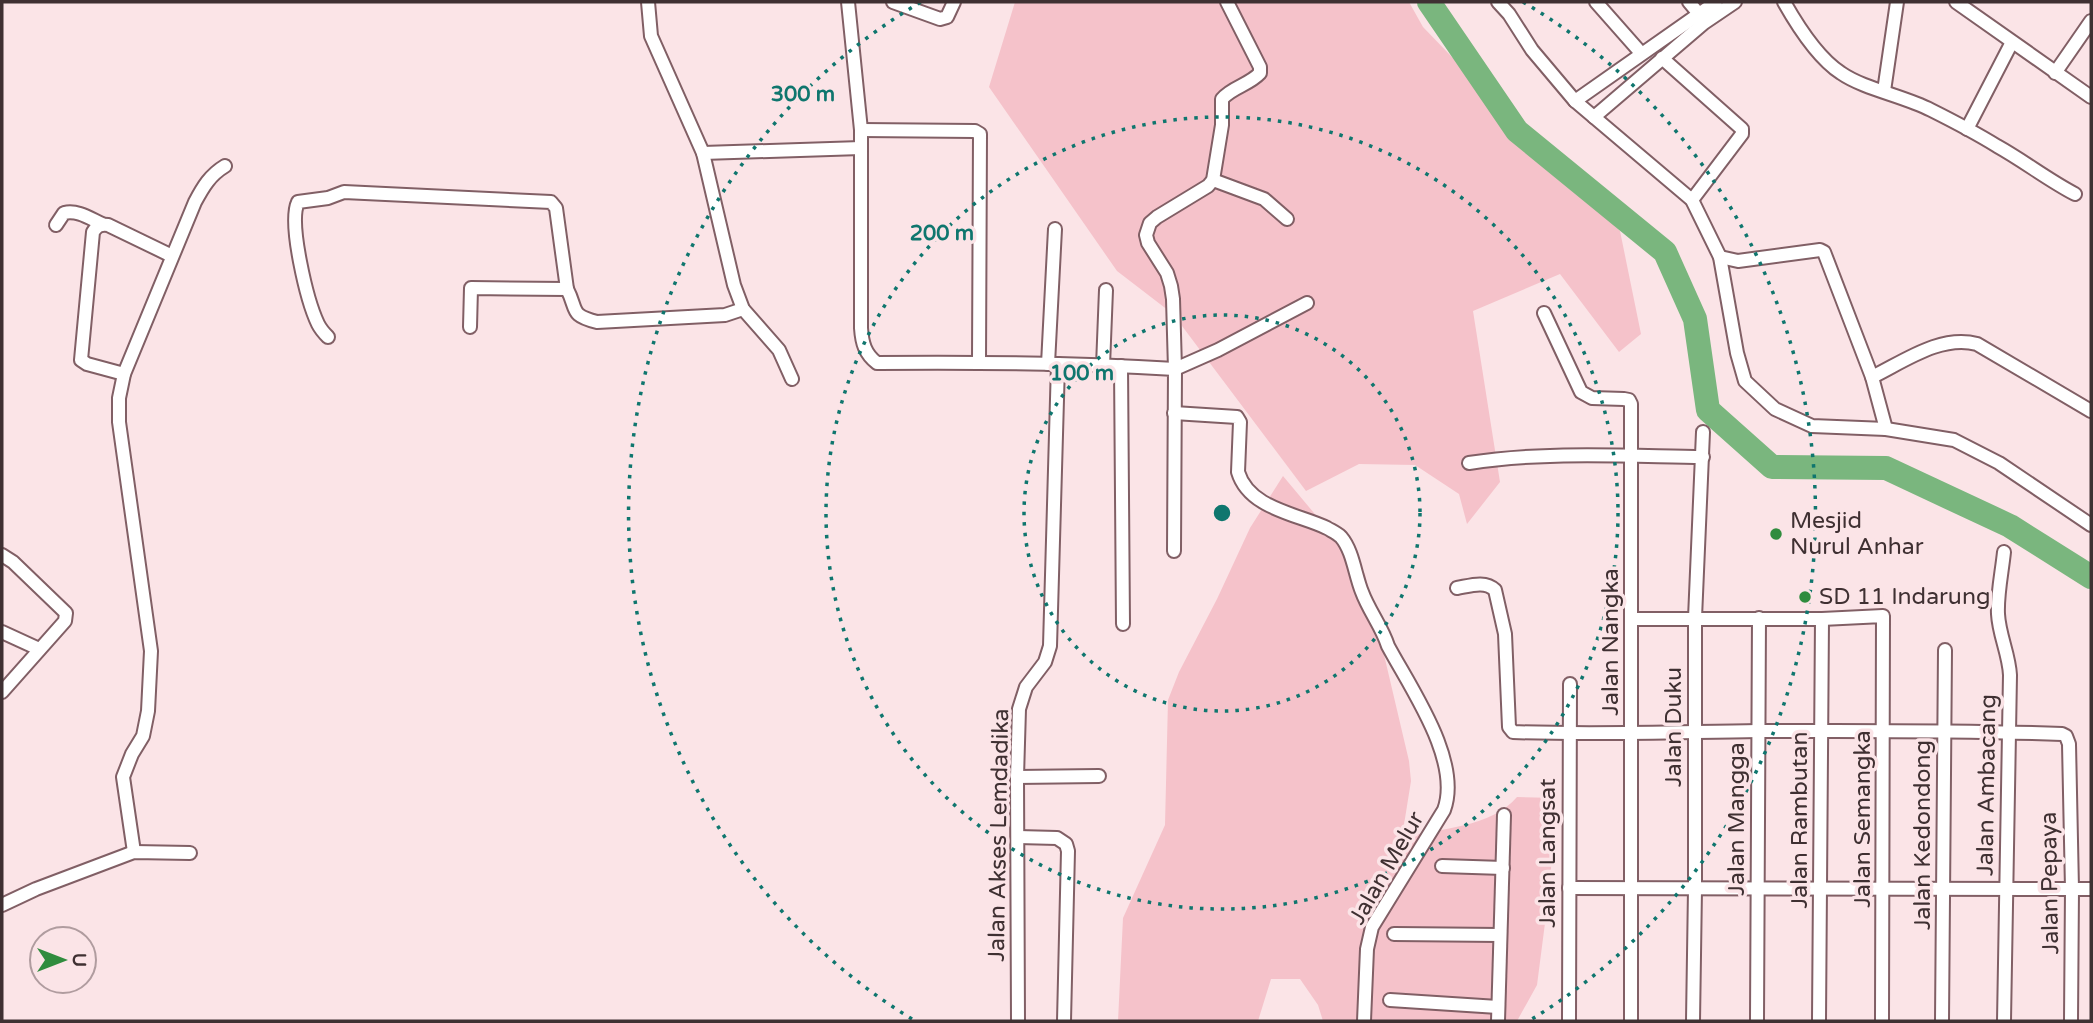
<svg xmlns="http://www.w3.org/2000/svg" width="2093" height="1023" font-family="'Varela Round',sans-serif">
  <rect width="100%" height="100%" fill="#fbe4e7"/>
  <!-- green -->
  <g fill="#f5c2ca">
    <polygon points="1015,2 1409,2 1423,27 1620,231 1641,334 1619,352 1560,274 1473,311 1500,482 1467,524 1459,494 1415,465 1359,464 1306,491 1173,314 1117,271 989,87"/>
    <path d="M1283,476L1365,574L1409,761L1411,781L1402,837C1439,829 1492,827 1517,797L1557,798L1549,892L1537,985L1517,1021H1323L1318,1005L1300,979H1271L1258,1021H1118L1123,918L1165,825L1168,700L1179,672L1217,599L1250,528Z"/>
  </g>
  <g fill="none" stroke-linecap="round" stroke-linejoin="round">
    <!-- river -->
    <polyline stroke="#7ab67e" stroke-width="24" points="1429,2 1517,131 1665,252 1695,319 1708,410 1772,467 1886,468 2010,526 2091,577"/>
    <!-- minor casing -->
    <g stroke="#815f65" stroke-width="16">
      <g id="minor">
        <polyline points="648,2 651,36 703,153 734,285 743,309 779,350 792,379"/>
        <path d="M848,2L861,130V328C862,343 865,354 877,363C977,362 1076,363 1175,369L1174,551"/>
        <polyline points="893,2 940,19 947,17 954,2"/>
        <path d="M1227,2L1260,67V73C1249,85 1232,87 1222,99V125L1213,180L1208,186L1157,217L1150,223L1146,235L1148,243L1167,273L1171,286L1173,299L1175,369L1218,350L1307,303"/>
        <polyline points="1498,2 1509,14 1532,50 1575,101 1692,200 1720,257 1737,353 1745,381 1775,409 1812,426 1886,429 1954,440 1999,463 2091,525"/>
        <polyline points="1596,2 1641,53"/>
        <polyline points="1689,2 1699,14"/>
        <path d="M1784,2C1797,25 1818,58 1841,73C1864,89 1904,96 1931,110C1953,121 1976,133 1997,146C2024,161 2048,180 2075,194"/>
        <polyline points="1956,2 2091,97"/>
        <polyline points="1662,58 1742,129 1742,134 1692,200"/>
        <polyline points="2055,73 2091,21"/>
        <polyline points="1884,91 1897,2"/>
        <polyline points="1575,101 1716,2"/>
        <polyline points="1594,117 1704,23 1735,2"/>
        <polyline points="1967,129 2012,42"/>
        <polyline points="861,130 975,131 980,134 979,362"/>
        <polyline points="703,153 861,148"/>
        <polyline points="1213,180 1264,199 1287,219"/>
        <path d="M56,225L64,213C78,210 89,218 102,224"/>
        <polyline points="1720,257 1738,261 1820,250 1824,252 1872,377 1886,429"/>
        <polyline points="1544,313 1581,392 1592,398 1624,399 1629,400 1631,404 1631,1021"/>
        <path d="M470,327L471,288L567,289C578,310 569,315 597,322L725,315L743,309"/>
        <path d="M328,337C324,333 320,328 318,324C307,301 288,223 298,202L328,198L344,192L551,202L556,208L567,289"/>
        <polyline points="1048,364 1055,229"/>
        <polyline points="1103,366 1106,290"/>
        <polyline points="1121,366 1123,624"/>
        <path d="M124,374L87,364L81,360L93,232C97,226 100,224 108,225L172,256"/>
        <path d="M1872,377C1903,362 1941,334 1977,344L2091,411"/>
        <path d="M1174,413L1237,417L1240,422L1238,472C1249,509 1298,514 1327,528C1332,531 1337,533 1341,537C1353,551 1355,575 1362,592C1369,611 1382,627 1388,646C1411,689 1462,761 1444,810L1372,927L1367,949L1364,1021"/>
        <path d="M1469,463C1546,451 1625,456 1703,457"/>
        <path d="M2004,552C2002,572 1997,594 1998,614C1999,635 2009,654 2010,675L2004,1021"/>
        <polyline points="2,555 13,562 66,613 65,621 2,692"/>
        <path d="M1457,588C1469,586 1485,580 1495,590L1505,634L1509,727L1513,732C1594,735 1676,732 1758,731C1859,731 1961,730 2062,734L2066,736L2069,744L2072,889L2071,1021"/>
        <polyline points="1632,619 1822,619 1883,616 1882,1021"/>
        <polyline points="2,632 39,649"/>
        <polyline points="1017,777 1099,776"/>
        <polyline points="1018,837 1057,838 1066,844 1068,851 1064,1021"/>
        <path d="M134,852L123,777L132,754L143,736L148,711L151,651L119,422V398L124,374L195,202C203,187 210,175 225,166"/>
        <polyline points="1442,866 1503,868"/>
        <polyline points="1569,888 2091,889"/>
        <polyline points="2,905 36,889 134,852 190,853"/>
        <polyline points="1394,934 1500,935"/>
        <polyline points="1390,1000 1498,1007"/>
        <polyline points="1018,1021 1017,777 1019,709 1026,687 1045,662 1050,646 1058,364"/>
        <polyline points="1498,1021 1504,815"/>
        <polyline points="1569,1021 1570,684"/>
        <polyline points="1693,1021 1695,889 1695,618 1703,432"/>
        <polyline points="1757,1021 1759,618"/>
        <polyline points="1819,1021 1822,619"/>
        <polyline points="1942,1021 1945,650"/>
      </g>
    </g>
    <!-- minor -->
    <use href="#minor" stroke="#fff" stroke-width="12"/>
  </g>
  <!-- distance rings -->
  <g fill="none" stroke="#0f766e" stroke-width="3.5" stroke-dasharray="3.5 7">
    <circle cx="1222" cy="513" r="198"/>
    <circle cx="1222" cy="513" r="396"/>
    <path d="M912 1019A593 593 0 0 1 921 2M1523 2A593 593 0 0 1 1532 1019"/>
  </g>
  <!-- markers -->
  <g fill="#308c3e" stroke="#fbe4e7" stroke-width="2.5">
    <circle cx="1776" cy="534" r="7"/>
    <circle cx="1805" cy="597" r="7"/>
  </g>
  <g text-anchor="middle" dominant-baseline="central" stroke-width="7" stroke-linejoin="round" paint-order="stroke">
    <!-- poi labels -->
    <g font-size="23" fill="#3f3032" stroke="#fbe4e7" text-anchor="start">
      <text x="1790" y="521">Mesjid<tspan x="1790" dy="26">Nurul Anhar</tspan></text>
      <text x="1819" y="597">SD 11 Indarung</text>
    </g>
    <!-- street labels -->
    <g font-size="23" fill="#3f3032" stroke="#fbe4e7">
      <text transform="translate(1611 642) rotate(-90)">Jalan Nangka</text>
      <text transform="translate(1674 727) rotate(-90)">Jalan Duku</text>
      <text transform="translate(1987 785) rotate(-89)">Jalan Ambacang</text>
      <text transform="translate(1737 819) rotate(-90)">Jalan Mangga</text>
      <text transform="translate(1863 819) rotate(-90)">Jalan Semangka</text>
      <text transform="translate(1800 820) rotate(-90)">Jalan Rambutan</text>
      <text transform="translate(999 835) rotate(-89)">Jalan Akses Lemdadika</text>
      <text transform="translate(1923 835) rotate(-90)">Jalan Kedondong</text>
      <text transform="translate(1548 853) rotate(-90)">Jalan Langsat</text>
      <text transform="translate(1387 868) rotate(-60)">Jalan Melur</text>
      <text transform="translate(2050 883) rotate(-91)">Jalan Pepaya</text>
    </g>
  </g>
  <circle cx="1222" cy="513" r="10" fill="#0f766e" stroke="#fbe4e7" stroke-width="3.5"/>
  <g font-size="21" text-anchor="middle" font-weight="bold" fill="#0f766e" stroke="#fbe4e7" stroke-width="7" stroke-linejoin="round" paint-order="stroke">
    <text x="803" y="101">300 m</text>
    <text x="942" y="240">200 m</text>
    <text x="1082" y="380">100 m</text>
  </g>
  <!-- border -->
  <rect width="2093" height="1023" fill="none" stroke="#3f3032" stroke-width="7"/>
  <!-- north arrow -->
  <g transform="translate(63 960) rotate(90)"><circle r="33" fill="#fbe4e7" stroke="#b09c9f" stroke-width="2"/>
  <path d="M0-5L12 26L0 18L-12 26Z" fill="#308c3e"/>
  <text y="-10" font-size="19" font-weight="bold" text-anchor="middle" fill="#3f3032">U</text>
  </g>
</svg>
